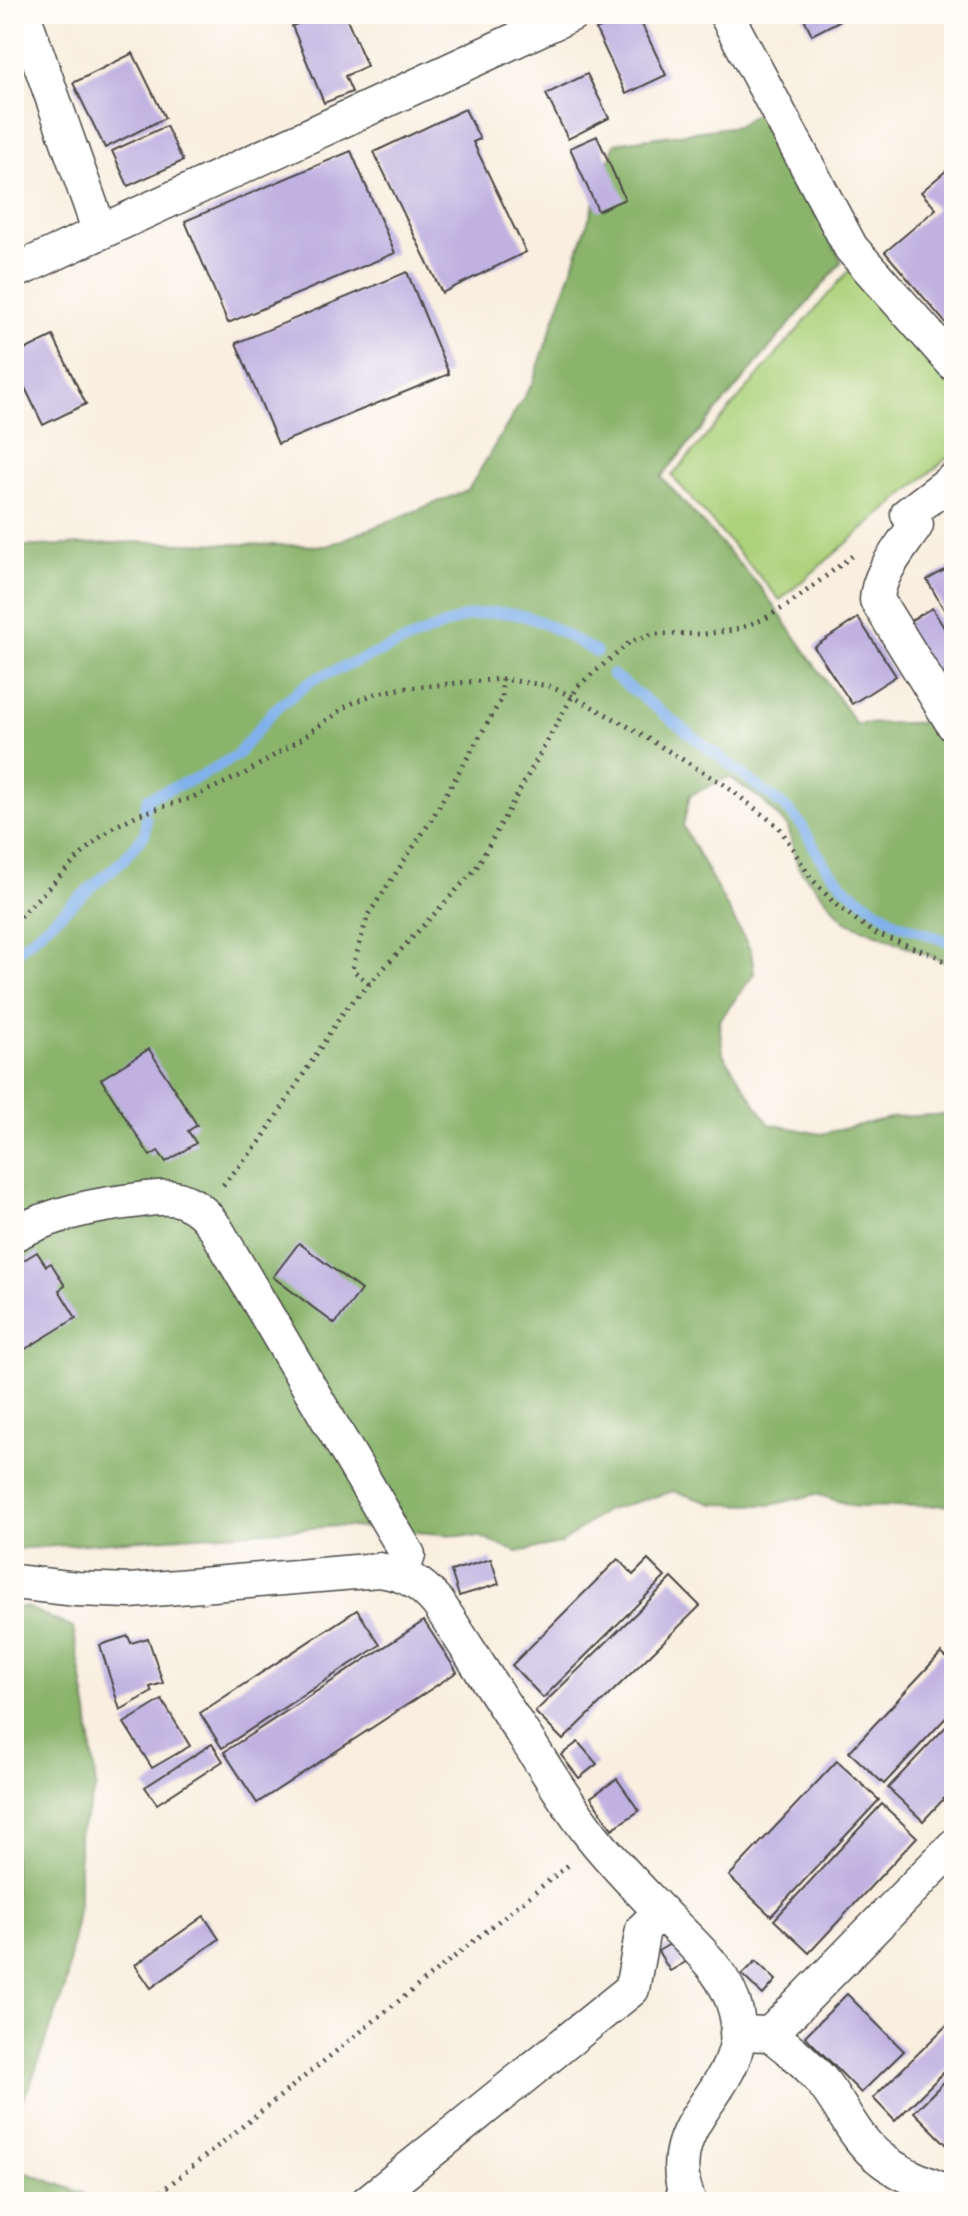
<svg xmlns="http://www.w3.org/2000/svg" width="968" height="2216" font-family="'Playpen Sans',sans-serif">
  <rect width="100%" height="100%" fill="#fdfcf7"/>
  <filter id="ink" filterUnits="userSpaceOnUse"><feTurbulence type="fractalNoise" baseFrequency=".0125" numOctaves="2"/><feDisplacementMap in="SourceGraphic" scale="16" xChannelSelector="R" yChannelSelector="G"/><feConvolveMatrix kernelMatrix="1 2 1 2 8 2 1 2 1" color-interpolation-filters="sRGB"/></filter>
  <filter id="wash" filterUnits="userSpaceOnUse"><feTurbulence type="fractalNoise" baseFrequency=".006" numOctaves="4" result="noise"/><feDisplacementMap in="SourceGraphic" scale="32" xChannelSelector="R" yChannelSelector="G"/><feGaussianBlur stdDeviation="1.8" result="paint"/><feColorMatrix in="noise" values="0 0 0 0 0 0 0 0 0 0 0 0 0 0 0 0 0 1.4 0 .05"/><feComposite in="paint" operator="in"/></filter>
  <g filter="url(#wash)">
    <rect width="100%" height="100%" fill="#f9eedf"/>
    <!-- green -->
    <polygon fill="#add27c" stroke="#6c7e54" stroke-width="2" points="850,269 954,391 954,452 780,600 672,476"/>
    <!-- forest -->
    <g fill="#8ab46c" stroke="#5a704c" stroke-width="2">
      <polygon points="760,111 842,262 661,477 762,589 856,724 954,722 954,966 845,921 798,867 788,827 761,799 729,777 690,795 683,826 751,951 754,974 719,1021 723,1054 769,1124 821,1134 894,1117 954,1114 954,1505 857,1507 816,1494 771,1505 713,1504 674,1491 605,1511 560,1544 517,1552 480,1537 338,1526 14,1549 14,547 140,542 327,546 468,490 533,382 615,143 737,126"/>
      <polygon points="26,1607 73,1628 88,1713 96,1788 79,1834 79,1904 65,1988 31,2082 14,2116 14,1608"/>
      <polygon points="14,2168 83,2193 93,2202 14,2202"/>
    </g>
    <g fill="none" stroke-linecap="round" stroke-linejoin="round">
      <!-- stream -->
      <g stroke="#81b1ec" stroke-width="11">
        <polyline points="612,674 785,807 800,823 826,867 848,890 897,923 954,944"/>
        <path d="M145,807L148,798L201,776L237,755L274,710L312,680L464,617C523,603 546,625 596,652"/>
        <polyline points="14,954 123,860 145,834 146,818"/>
      </g>
    </g>
    <g id="blocks">
      <!-- building -->
      <g fill="#bfb2e1">
        <polygon points="322,14 345,14 367,66 345,76 352,92 324,103 292,26"/>
        <polygon points="630,14 637,14 666,75 626,94 596,30"/>
        <polygon points="802,14 841,14 843,19 812,35"/>
        <polygon points="133,53 165,118 105,148 73,83"/>
        <polygon points="587,74 609,118 568,139 546,94"/>
        <polygon points="465,109 480,139 473,142 526,252 442,293 374,152"/>
        <polygon points="166,126 183,161 128,186 112,151"/>
        <polygon points="597,136 625,199 598,211 570,148"/>
        <polygon points="351,151 395,253 228,323 185,221"/>
        <polygon points="954,164 954,333 885,252 936,209 921,192"/>
        <polygon points="407,272 449,374 278,444 236,343"/>
        <polygon points="53,336 86,404 43,425 14,365 14,355"/>
        <polygon points="954,565 954,627 927,580"/>
        <polygon points="932,608 954,644 954,709 903,625"/>
        <polygon points="858,618 896,676 852,704 814,647"/>
        <polygon points="149,1049 197,1125 188,1131 196,1143 166,1162 158,1151 150,1156 101,1079"/>
        <polygon points="299,1243 361,1290 335,1324 273,1277"/>
        <polygon points="37,1252 46,1266 51,1263 65,1286 59,1290 76,1318 14,1356 14,1266"/>
        <polygon points="491,1559 499,1584 459,1596 451,1571"/>
        <polygon points="618,1559 633,1575 648,1560 665,1577 543,1698 512,1665"/>
        <polygon points="672,1578 700,1606 563,1740 535,1712"/>
        <polygon points="357,1610 380,1645 222,1748 200,1713"/>
        <polygon points="424,1621 457,1672 257,1803 224,1752"/>
        <polygon points="128,1636 131,1643 148,1638 163,1683 150,1687 152,1692 120,1710 100,1645"/>
        <polygon points="941,1653 954,1664 954,1709 884,1784 849,1752"/>
        <polygon points="162,1700 190,1746 152,1768 124,1723"/>
        <polygon points="954,1718 954,1788 923,1821 888,1788"/>
        <polygon points="578,1742 597,1764 579,1778 561,1755"/>
        <polygon points="212,1744 223,1761 157,1804 145,1787"/>
        <polygon points="837,1761 879,1800 771,1916 729,1876"/>
        <polygon points="617,1779 639,1811 612,1829 591,1797"/>
        <polygon points="882,1804 917,1837 809,1953 774,1920"/>
        <polygon points="204,1916 219,1939 151,1988 135,1965"/>
        <polygon points="679,1939 691,1959 670,1971 658,1951"/>
        <polygon points="756,1961 776,1980 763,1995 742,1975"/>
        <polygon points="847,1994 904,2051 861,2093 805,2036"/>
        <polygon points="954,2018 954,2062 895,2121 873,2098"/>
        <polygon points="954,2072 954,2152 914,2112"/>
      </g>
    </g>
  </g>
  <g filter="url(#ink)">
    <use href="#blocks" fill-opacity="0" stroke="#4a4846" stroke-width="2"/>
    <g fill="none" stroke-linecap="round" stroke-linejoin="round">
      <!-- minor casing -->
      <g stroke="#4a4846" stroke-width="37">
        <g id="minor">
          <polyline points="23,14 100,232"/>
          <polyline points="726,14 851,248 954,364"/>
          <polyline points="14,272 572,14"/>
          <path d="M954,479L908,514L916,525C901,548 878,573 877,600L954,725"/>
          <path d="M14,1234C54,1213 96,1205 140,1200C154,1198 171,1195 184,1201C199,1207 207,1216 216,1229L408,1555L402,1573"/>
          <path d="M14,1582L77,1589L130,1591L379,1570C406,1574 420,1582 438,1603C468,1649 497,1695 527,1740C547,1771 566,1802 588,1831C610,1860 636,1886 661,1912C690,1942 726,1970 736,2012C754,2089 653,2118 689,2202"/>
          <polyline points="737,2033 770,2034 954,1846"/>
          <path d="M770,2034C788,2048 806,2062 821,2080C842,2105 854,2139 881,2159C902,2176 930,2184 954,2195"/>
          <polyline points="368,2202 632,1989 643,1929 661,1912"/>
        </g>
      </g>
      <!-- path -->
      <g stroke="#4a4846" stroke-width="5" stroke-dasharray="2 6" stroke-linecap="butt">
        <polyline points="14,922 93,843 114,827 137,815 191,798 244,774 293,744 350,704 377,693 405,688 502,679 549,686 572,696 622,723 723,784 779,827 811,878 835,904 874,933 936,956 954,967"/>
        <polyline points="369,984 352,969 368,915 430,822 502,698 502,679"/>
        <polyline points="223,1185 260,1142 344,1011 475,870 578,686 630,642 652,634 704,634 735,630 764,619 791,603 852,556"/>
        <polyline points="148,2202 571,1863"/>
      </g>
      <!-- minor -->
      <use href="#minor" stroke="#fff" stroke-width="34"/>
    </g>
  </g>
  <!-- margin -->
  <rect width="968" height="2216" fill="none" stroke="#fdfcf7" stroke-width="48"/>
</svg>
